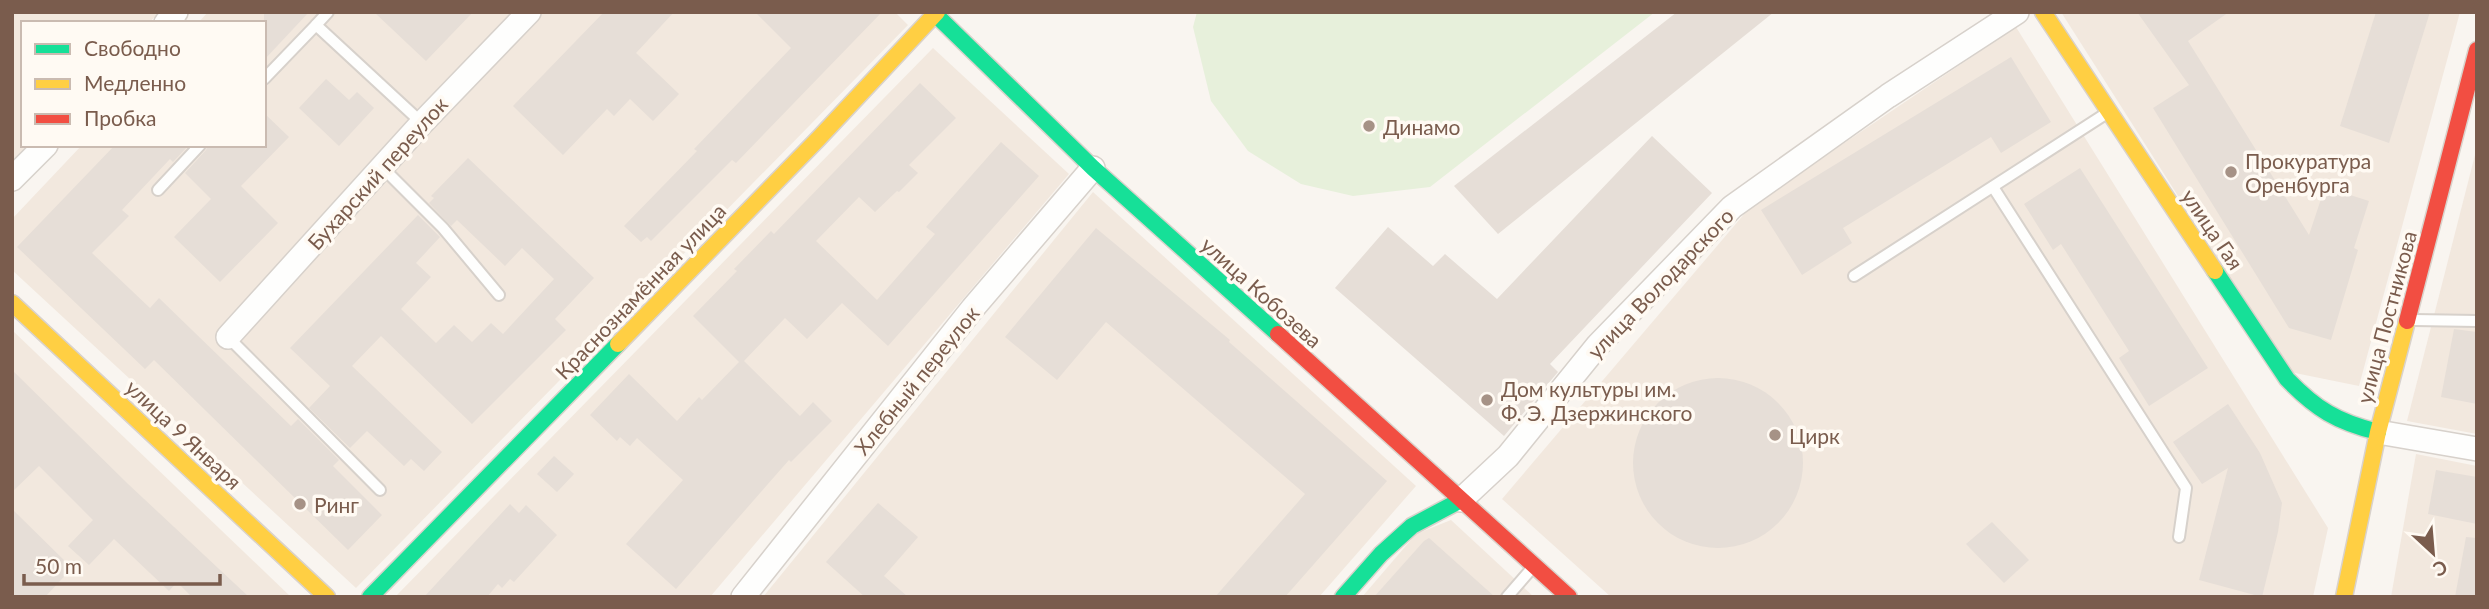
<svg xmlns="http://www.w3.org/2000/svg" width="2489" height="609" font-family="Lato,sans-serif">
  <rect width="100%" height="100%" fill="#f9f5f0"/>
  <!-- residential -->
  <g fill="#f2e8de">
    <polygon points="12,12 159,12 149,23 23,23 23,145 31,145 12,165"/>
    <polygon points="208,12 895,12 908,25 356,588 12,270 12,219 82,145 264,145 264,23 198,23"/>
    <polygon points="2061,12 2460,12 2359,386 2290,372"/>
    <polygon points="2016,27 2328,528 2313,597 1611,597 1502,499 1751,206"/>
    <polygon points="933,48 1069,174 710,597 395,597"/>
    <polygon points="2477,147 2477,434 2407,421"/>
    <polygon points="1093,192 1416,486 1319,597 763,597"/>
    <polygon points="12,330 291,597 12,597"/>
    <polygon points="2416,454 2477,466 2477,597 2391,597"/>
    <polygon points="1451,520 1534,597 1362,597 1416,534"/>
  </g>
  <!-- green -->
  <polygon fill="#e7f0db" points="1197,12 1655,12 1430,187 1353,196 1301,184 1248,151 1211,101 1193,27"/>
  <!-- building -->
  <g fill="#e6ded7">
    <polygon points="264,12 309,12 264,60"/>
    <polygon points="374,12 473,12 426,61"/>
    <polygon points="604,12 674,12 636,53 679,94 653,121 630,99 614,116 607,109 563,155 513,106"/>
    <polygon points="755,12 882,12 736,163 732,160 651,241 647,237 641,242 624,226 697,151 694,149 791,48"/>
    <polygon points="1677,12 1774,12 1498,234 1454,186"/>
    <polygon points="2137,12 2229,12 2188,41 2309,235 2325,187 2369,201 2354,248 2358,250 2331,340 2289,328 2153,108 2189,85"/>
    <polygon points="2376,12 2430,12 2389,143 2340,126"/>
    <polygon points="2011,57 2051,122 2001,153 1991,137 1843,228 1852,243 1802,275 1761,210"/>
    <polygon points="326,79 349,100 357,92 374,108 339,146 299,108"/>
    <polygon points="920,83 956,118 909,165 918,173 899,192 897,191 875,212 859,197 816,241 877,300 935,234 926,227 1001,142 1039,176 888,346 842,303 807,339 785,318 744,361 800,416 813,402 832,421 791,462 789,460 676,589 626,544 683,480 637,438 630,446 620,437 617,441 590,415 629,374 677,421 699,397 702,400 739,362 693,316 737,271 734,269 771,231 774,234"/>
    <polygon points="264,113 289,137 241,186 278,223 220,282 174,237 211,199 185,173 206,150 208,145 264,145"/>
    <polygon points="1652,136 1712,193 1550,364 1558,372 1504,436 1335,288 1388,227 1433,266 1445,254 1497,299"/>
    <polygon points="115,145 189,145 173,162 170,159 122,210 129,216 92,253 150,308 159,298 291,426 298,419 339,460 333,466 382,515 348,550 154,360 145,369 17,247"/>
    <polygon points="468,158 594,278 555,319 566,330 472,424 381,336 352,366 442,452 424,471 411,459 404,466 367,431 350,448 309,408 330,386 290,348 418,215 440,237 416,263 431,277 401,309 436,343 454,325 472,342 491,323 503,334 554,279 522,248 505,266 457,220 451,226 429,203 434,198 431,196"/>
    <polygon points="2080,168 2208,368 2149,406 2119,358 2129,351 2061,244 2053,250 2024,204"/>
    <polygon points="1096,228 1230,340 1229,342 1387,481 1285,597 1215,597 1305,494 1106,322 1057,380 1005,337"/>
    <polygon points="2454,329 2477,332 2477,404 2441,397"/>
    <polygon points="12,370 128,484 249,597 192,597 177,582 169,591 114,539 89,565 68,546 93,520 39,466 12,492"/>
    <circle cx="1718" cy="463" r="85"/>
    <polygon points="2228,404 2260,453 2282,503 2278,532 2262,597 2199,580 2228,468 2202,484 2173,442"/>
    <polygon points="554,456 574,474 557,492 537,474"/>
    <polygon points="2436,470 2477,477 2477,524 2428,514"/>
    <polygon points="878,503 918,537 884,576 908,597 865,597 826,562"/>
    <polygon points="510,504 519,513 526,505 557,535 514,582 510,579 502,588 498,584 487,597 424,597"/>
    <polygon points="12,509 72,568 45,597 12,597"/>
    <polygon points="1992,522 2029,560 2004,583 1966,544"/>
    <polygon points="2466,537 2477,538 2477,597 2455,597"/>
    <polygon points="1429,538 1495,597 1374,597 1424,541"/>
  </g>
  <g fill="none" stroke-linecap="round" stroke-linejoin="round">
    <!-- lane casing -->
    <g stroke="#d7d1cb" stroke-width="14">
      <g id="lane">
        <polyline points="316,25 328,12"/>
        <polyline points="264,79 316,25 422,123"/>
        <polyline points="383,168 443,228 499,295"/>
        <polyline points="1993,187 2186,488 2179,537"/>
        <polyline points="158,190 200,145"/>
        <polyline points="1854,276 2107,113"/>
        <polyline points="2414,320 2477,321"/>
        <polyline points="228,337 380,490"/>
        <polyline points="1507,597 1533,567"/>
      </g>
    </g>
    <!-- street casing -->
    <g stroke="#d7d1cb" stroke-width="26">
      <g id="street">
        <polyline points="166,23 176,12"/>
        <polyline points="12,179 46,145"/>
        <polyline points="228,337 422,123 529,12"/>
        <polyline points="2378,432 2477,449"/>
        <polyline points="1461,500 1508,456 1598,345 1732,207 1888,96 2017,12"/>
        <polyline points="743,597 973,308 1093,168"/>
      </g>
    </g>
    <!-- fast casing -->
    <g stroke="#d9d2cb" stroke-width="19">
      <g id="fast">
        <polyline points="933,12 1093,168 1278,334"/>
        <path d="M2215,271L2287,379C2316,409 2337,422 2378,432"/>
        <polyline points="370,597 618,344"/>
        <polyline points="1343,597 1381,554 1412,526 1461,500"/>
      </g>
    </g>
    <!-- slow casing -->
    <g stroke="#d9d2cb" stroke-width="19">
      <g id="slow">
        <polyline points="2043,12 2215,271"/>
        <polyline points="12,303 327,597"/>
        <polyline points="618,344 819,138 937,12"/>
        <polyline points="2344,597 2378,432 2407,321"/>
      </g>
    </g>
    <!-- jam casing -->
    <g stroke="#d9d2cb" stroke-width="19">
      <g id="jam">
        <polyline points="2407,321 2477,50"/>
        <polyline points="1278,334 1569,597"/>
      </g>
    </g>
    <!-- lane -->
    <use href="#lane" stroke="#fefefd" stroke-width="10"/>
    <!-- street -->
    <use href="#street" stroke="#fefefd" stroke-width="23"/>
    <!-- fast -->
    <use href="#fast" stroke="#16e098" stroke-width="16"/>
    <!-- slow -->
    <use href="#slow" stroke="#ffcf43" stroke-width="16"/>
    <!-- jam -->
    <use href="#jam" stroke="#f24e42" stroke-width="16"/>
  </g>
  <!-- markers -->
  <g fill="#a69286" stroke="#fffaf3" stroke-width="2.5">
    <circle cx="1369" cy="126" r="7"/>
    <circle cx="2231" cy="172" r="7"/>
    <circle cx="1487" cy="400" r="7"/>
    <circle cx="1775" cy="435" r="7"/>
    <circle cx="300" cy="504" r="7"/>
  </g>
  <g text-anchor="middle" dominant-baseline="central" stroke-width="7" stroke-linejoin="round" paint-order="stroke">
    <!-- poi labels -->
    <g font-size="21" fill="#7a5c4d" stroke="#fffaf3" text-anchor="start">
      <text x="1383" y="126">Динамо</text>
      <text x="2245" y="160">Прокуратура<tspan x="2245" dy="24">Оренбурга</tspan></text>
      <text x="1501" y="388">Дом культуры им.<tspan x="1501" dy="24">Ф. Э. Дзержинского</tspan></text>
      <text x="1789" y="435">Цирк</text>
      <text x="314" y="504">Ринг</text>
    </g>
    <!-- street labels -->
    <g font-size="21" fill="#7a5c4d" stroke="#fffaf3">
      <text transform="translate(377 173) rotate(-48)">Бухарский переулок</text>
      <text transform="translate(2213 229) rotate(56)">улица Гая</text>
      <text transform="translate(1660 283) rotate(-46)">улица Володарского</text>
      <text transform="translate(640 291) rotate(-46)">Краснознамённая улица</text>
      <text transform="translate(1262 292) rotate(42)">улица Кобозева</text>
      <text transform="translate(2386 317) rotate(-75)">улица Постникова</text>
      <text transform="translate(916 380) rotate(-51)">Хлебный переулок</text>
      <text transform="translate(184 434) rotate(43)">улица 9 Января</text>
    </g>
  </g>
  <!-- border -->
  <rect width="2489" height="609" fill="none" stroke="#7a5c4d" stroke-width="28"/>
  <!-- legend -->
  <rect x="21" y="21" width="245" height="126" fill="#fffaf3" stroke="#cabbb1" stroke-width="2"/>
  <rect x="35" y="44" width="35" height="10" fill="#16e098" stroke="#cabbb1" stroke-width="2"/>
  <text x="84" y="56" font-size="21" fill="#7a5c4d">Свободно</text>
  <rect x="35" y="79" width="35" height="10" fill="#ffcf43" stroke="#cabbb1" stroke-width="2"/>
  <text x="84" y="91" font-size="21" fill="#7a5c4d">Медленно</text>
  <rect x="35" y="114" width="35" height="10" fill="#f24e42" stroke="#cabbb1" stroke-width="2"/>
  <text x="84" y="126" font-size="21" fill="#7a5c4d">Пробка</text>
  <!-- north arrow -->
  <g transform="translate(2433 553) rotate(154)" stroke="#fffaf3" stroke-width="5" paint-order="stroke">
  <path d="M0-5L12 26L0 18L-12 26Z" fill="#7a5c4d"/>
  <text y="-10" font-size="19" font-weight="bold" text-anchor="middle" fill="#7a5c4d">С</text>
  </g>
  <!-- scale -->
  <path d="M24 574v10h196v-10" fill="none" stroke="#7a5c4d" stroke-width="3.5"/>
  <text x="35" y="574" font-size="21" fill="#7a5c4d" stroke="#fffaf3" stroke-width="5" paint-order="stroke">50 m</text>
</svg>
